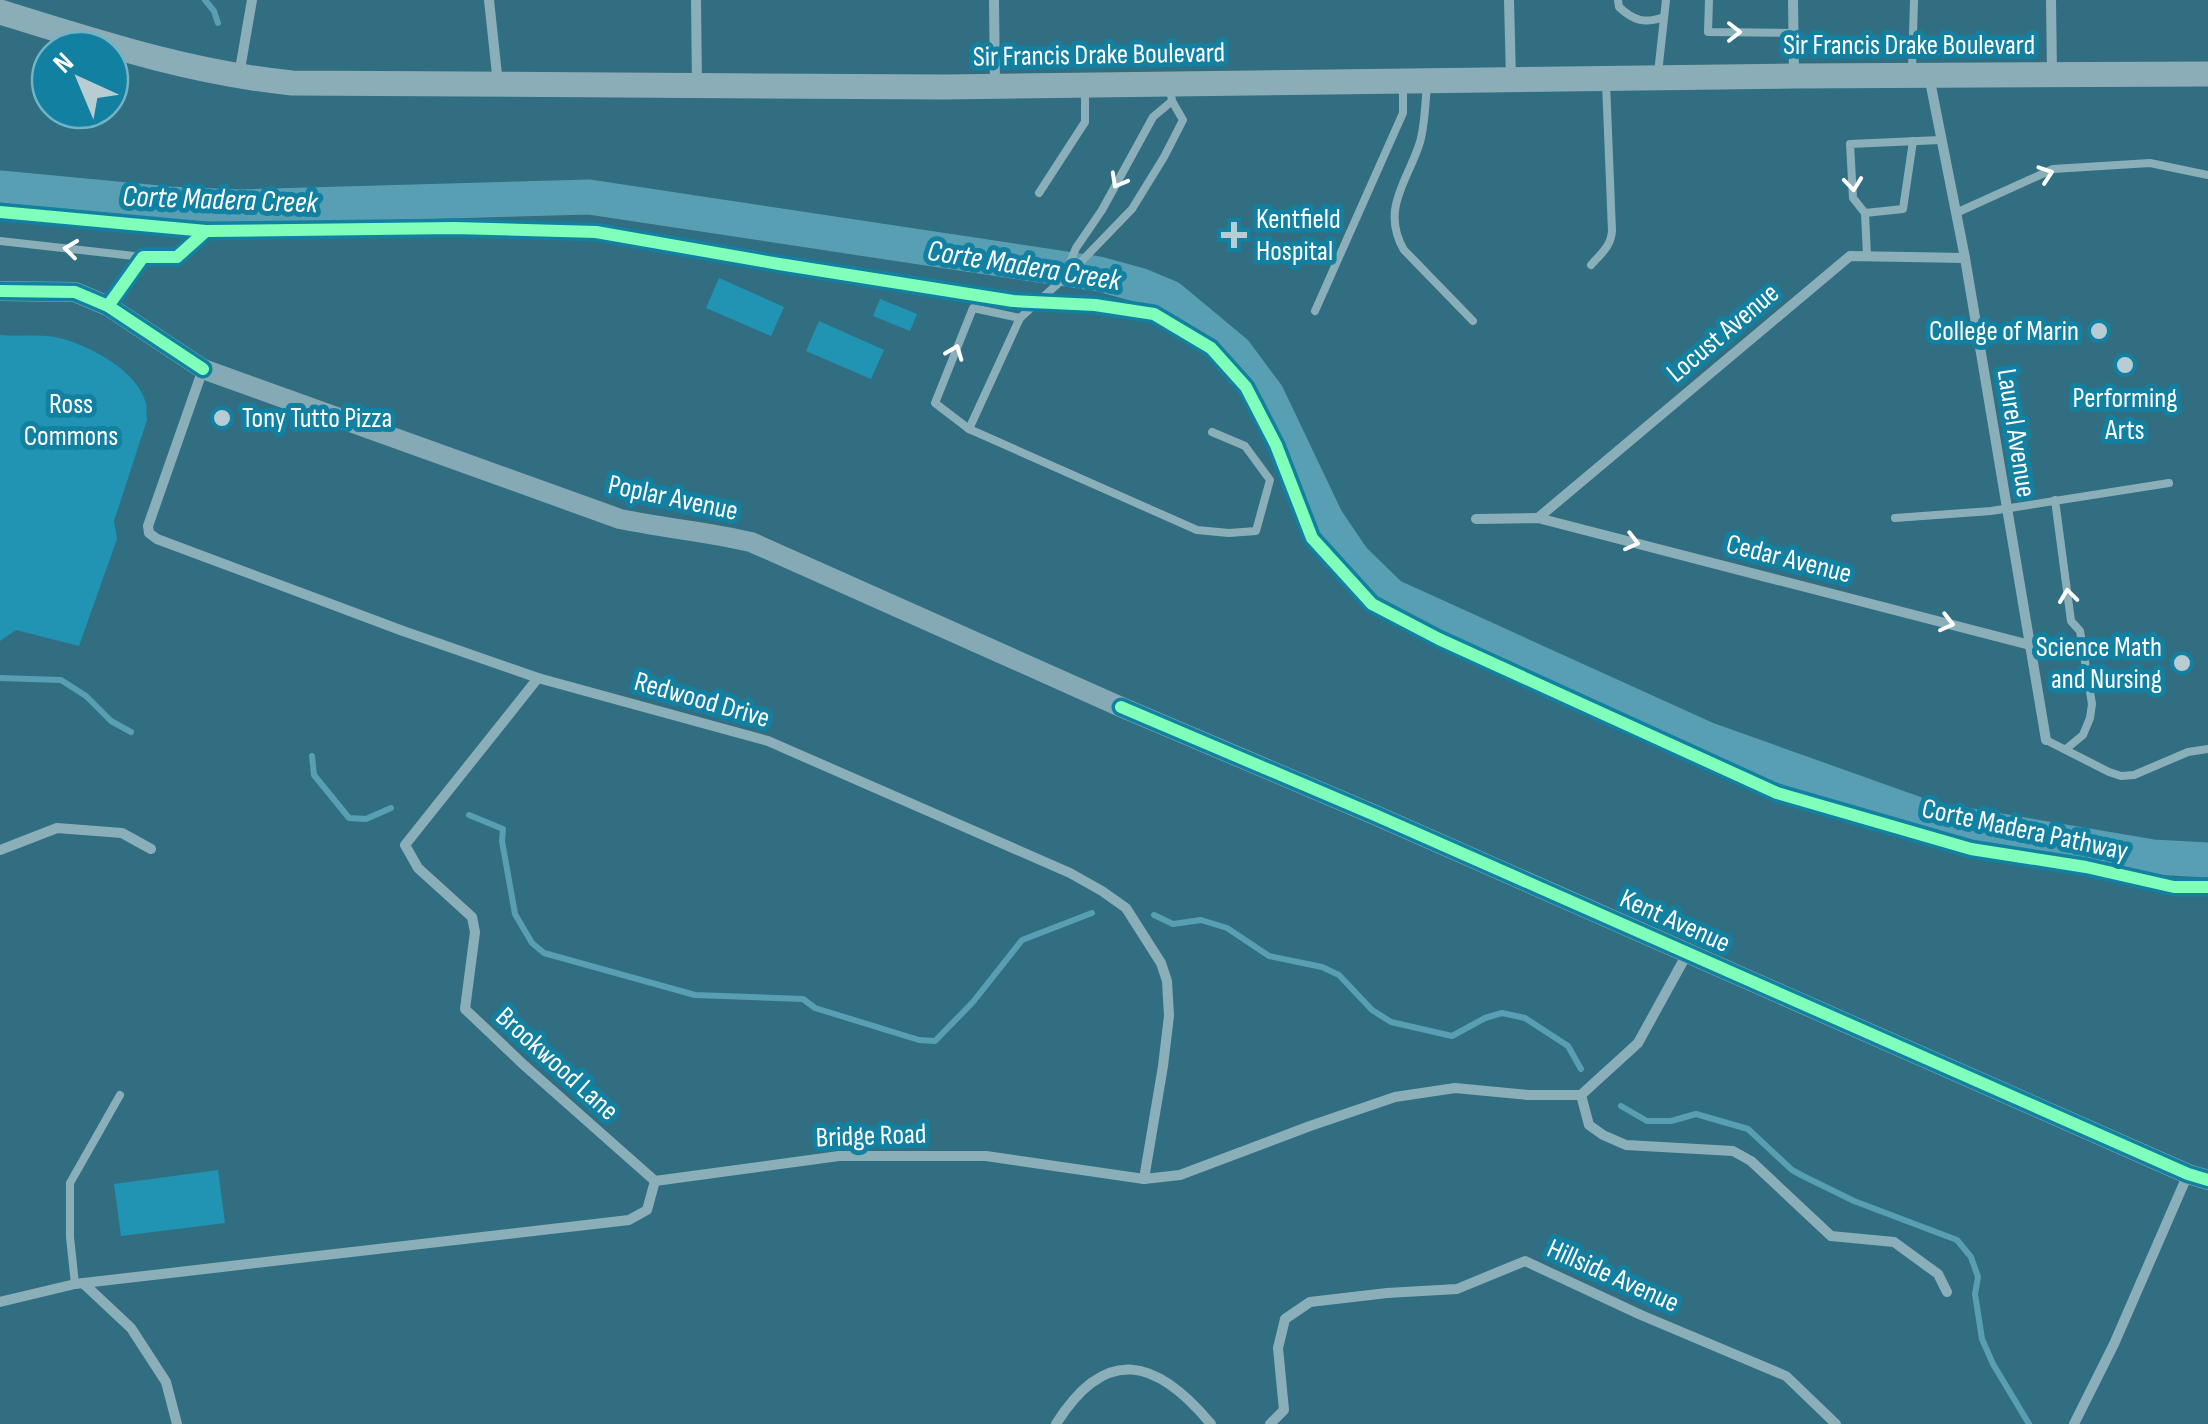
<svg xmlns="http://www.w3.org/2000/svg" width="2208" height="1424" font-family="'Sofia Sans Condensed',sans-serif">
  <rect width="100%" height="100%" fill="#326e81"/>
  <!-- green -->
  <g fill="#2194b4">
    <polygon points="719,278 784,307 771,336 706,308"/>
    <polygon points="880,299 917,314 910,331 873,316"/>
    <polygon points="819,321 884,350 871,379 806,351"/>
    <path d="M0,335C20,337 44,333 63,339C92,347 139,372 146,404C147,409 146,415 147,420L114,521L117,539L79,646L16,630L0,641Z"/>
    <polygon points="218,1170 225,1223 121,1236 114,1184"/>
  </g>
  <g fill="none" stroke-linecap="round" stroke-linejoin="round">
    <!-- stream -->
    <g stroke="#599fb3" stroke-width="6">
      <polyline points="205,0 214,11 218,23"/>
      <polyline points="0,678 61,680 86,696 111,721 131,732"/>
      <polyline points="312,756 314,775 349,818 366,819 391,808"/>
      <polyline points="469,815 503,829 502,841 515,914 532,943 544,953 695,995 803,999 815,1008 919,1040 935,1041 973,1002 1022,940 1092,913"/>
      <polyline points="1154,915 1173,924 1201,920 1227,928 1269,956 1322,967 1339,975 1372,1010 1391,1022 1452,1036 1485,1018 1502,1013 1525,1018 1568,1046 1581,1069"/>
      <polyline points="1621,1106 1647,1121 1671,1121 1696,1114 1748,1129 1792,1170 1803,1176 1854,1201 1957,1240 1971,1257 1978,1277 1975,1294 1982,1339 1993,1364 2029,1424"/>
    </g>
    <!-- river -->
    <polyline stroke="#599fb3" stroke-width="35" points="0,188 169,204 240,207 589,197 1099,274 1139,285 1170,298 1235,352 1267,395 1326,519 1353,559 1391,596 1706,739 1930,819 2153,857 2208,860"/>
    <!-- lane -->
    <g stroke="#8bafb9" stroke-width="8">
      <path d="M1618,0L1619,7C1634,21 1645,24 1664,17"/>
      <polyline points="1709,0 1708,32 1793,33"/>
      <polyline points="1912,70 1914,0"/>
      <polyline points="1658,73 1666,0"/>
      <path d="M1427,86C1425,104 1425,125 1420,142C1408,181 1380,209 1404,250L1473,321"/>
      <polyline points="1039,193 1085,122 1085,89"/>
      <polyline points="1865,213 1903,209 1913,141"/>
      <polyline points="1956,213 2053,169 2150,163 2208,175"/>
      <polyline points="0,241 143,257"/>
      <polyline points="1867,256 1865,213 1853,198 1850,144 1940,140"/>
      <path d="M1591,265C1601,254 1611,246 1612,231L1606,83"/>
      <polyline points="1065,274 1076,248 1102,210 1153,117 1172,101"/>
      <polyline points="111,303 143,257 177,257"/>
      <polyline points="1315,311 1403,113 1403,85"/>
      <polyline points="1020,318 973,308 935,403 969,429 1197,530 1229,533 1256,531 1270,480 1245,446 1212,432"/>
      <polyline points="969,429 1020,318 1073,270 1132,209 1164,157 1183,120 1172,101 1170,88"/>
      <polyline points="2055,500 2071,621 2080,631 2092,704 2090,718 2083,735 2066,749"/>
      <polyline points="1895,518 1991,511 2169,483"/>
      <polyline points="2046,740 2109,772 2121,776 2134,775 2188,752 2208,749"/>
      <polyline points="75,1284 70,1237 70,1183 120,1095"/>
    </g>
    <!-- street -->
    <g stroke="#8bafb9" stroke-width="10">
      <polyline points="489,0 498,84"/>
      <polyline points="696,0 697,85"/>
      <polyline points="994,0 995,84"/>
      <polyline points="1509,0 1511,79"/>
      <polyline points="1793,0 1794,75"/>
      <polyline points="2051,0 2052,73"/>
      <polyline points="239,75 252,0"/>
      <polyline points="1929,76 1965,258 2046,740"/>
      <polyline points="203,369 148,526 149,533 157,539 403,631 538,678 768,741 1070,873 1102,891 1126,908 1161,963 1167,981 1169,1016 1163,1066 1144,1179"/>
      <polyline points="1538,518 1850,256 1965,258"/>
      <polyline points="1476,519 1538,518 2030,645"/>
      <polyline points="538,678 405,845 418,868 472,917 475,932 465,1009 525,1066 655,1181"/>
      <polyline points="0,850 57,828 122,833 151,849"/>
      <polyline points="1581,1095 1589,1125 1603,1135 1626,1145 1733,1151 1751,1161 1831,1236 1894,1242 1938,1274 1947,1292"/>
      <polyline points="83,1283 131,1328 166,1382 177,1424"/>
      <polyline points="0,1302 75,1284 629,1220 647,1210 655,1181 839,1156 986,1156 1144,1179 1180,1175 1310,1126 1395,1097 1455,1088 1528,1095 1581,1095 1638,1043 1687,954"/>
      <path d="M1056,1424C1106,1344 1157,1359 1211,1424"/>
      <polyline points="1270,1424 1284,1410 1278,1348 1285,1319 1310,1302 1387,1293 1457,1289 1525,1261 1641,1315 1786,1376 1836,1424"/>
      <polyline points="2074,1424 2114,1344 2188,1174"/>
    </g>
    <!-- secondary -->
    <path stroke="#85aab5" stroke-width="20" d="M0,291L75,292L108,306L203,369L620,519C664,528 708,532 751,542L1121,707L1375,815L2188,1174L2208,1180"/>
    <!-- primary -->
    <path stroke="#8aadb8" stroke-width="25" d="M0,12C97,42 191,73 292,83L944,87L1794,76L2208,74"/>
    <!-- cycleway casing -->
    <g stroke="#1280a1" stroke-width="19">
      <g id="cycleway">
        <polyline points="0,212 206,231 454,228 596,232 779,264 1013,301 1095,305 1154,314 1211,348 1246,387 1276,445 1312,538 1372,604 1439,639 1777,793 1971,849 2086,867 2174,887 2208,887"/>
        <polyline points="0,291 75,292 108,306 203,369"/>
        <polyline points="108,306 143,257 177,257 206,231"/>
        <polyline points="1121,707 1375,815 2188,1174 2208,1180"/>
      </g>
    </g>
    <!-- cycleway -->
    <use href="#cycleway" stroke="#80ffba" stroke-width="12"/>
  </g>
  <!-- one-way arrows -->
  <defs><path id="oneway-chevron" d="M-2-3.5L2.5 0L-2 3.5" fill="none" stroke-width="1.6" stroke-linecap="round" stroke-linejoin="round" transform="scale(2.5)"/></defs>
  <g stroke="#fff">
    <use href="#oneway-chevron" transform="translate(1734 32)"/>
    <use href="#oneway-chevron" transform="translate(2046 174) rotate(-19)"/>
    <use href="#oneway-chevron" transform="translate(1118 181) rotate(119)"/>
    <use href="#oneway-chevron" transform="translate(1853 184) rotate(84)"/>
    <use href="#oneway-chevron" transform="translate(71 249) rotate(-173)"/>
    <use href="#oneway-chevron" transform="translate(955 352) rotate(-69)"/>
    <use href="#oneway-chevron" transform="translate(1632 542) rotate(14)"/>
    <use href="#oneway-chevron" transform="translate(2068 596) rotate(-97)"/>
    <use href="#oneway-chevron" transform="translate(1947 623) rotate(14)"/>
  </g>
  <!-- markers -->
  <g fill="#b7ccd3" stroke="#1280a1" stroke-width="4">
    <path d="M1229 220h10v10h10v10h-10v10h-10v-10h-10v-10h10z"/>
    <circle cx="2099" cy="331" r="10"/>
    <circle cx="2125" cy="365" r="10"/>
    <circle cx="222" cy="418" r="10"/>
    <circle cx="2182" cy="663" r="10"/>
  </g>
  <g text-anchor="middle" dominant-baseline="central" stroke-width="10" stroke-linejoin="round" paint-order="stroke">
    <!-- street labels -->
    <g font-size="28" fill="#fff" stroke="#1280a1">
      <text x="1909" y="45">Sir Francis Drake Boulevard</text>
      <text transform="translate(1099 55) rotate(-1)">Sir Francis Drake Boulevard</text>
      <text transform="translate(1723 333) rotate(-40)">Locust Avenue</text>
      <text transform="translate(2016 433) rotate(81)">Laurel Avenue</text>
      <text transform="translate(673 498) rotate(12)">Poplar Avenue</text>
      <text transform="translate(1789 559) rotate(14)">Cedar Avenue</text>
      <text transform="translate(702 700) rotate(16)">Redwood Drive</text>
      <text transform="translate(2025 830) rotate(12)">Corte Madera Pathway</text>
      <text transform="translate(1675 921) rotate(24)">Kent Avenue</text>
      <text transform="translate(557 1064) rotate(42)">Brookwood Lane</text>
      <text transform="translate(871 1136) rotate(-2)">Bridge Road</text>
      <text transform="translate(1613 1276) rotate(24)">Hillside Avenue</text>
    </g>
    <!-- poi labels -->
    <g font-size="28" fill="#fff" stroke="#1280a1" text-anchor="start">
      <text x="1256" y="219">Kentfield<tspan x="1256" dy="32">Hospital</tspan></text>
      <text x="2079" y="331" text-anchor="end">College of Marin</text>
      <text x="2125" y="398" text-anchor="middle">Performing<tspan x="2125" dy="32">Arts</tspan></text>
      <text x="242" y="418">Tony Tutto Pizza</text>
      <text x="2162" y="647" text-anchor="end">Science Math<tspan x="2162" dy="32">and Nursing</tspan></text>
    </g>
    <!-- park labels -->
    <g font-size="28" fill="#fff" stroke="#1280a1">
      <text x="71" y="404">Ross<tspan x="71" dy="32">Commons</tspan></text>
    </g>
    <!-- water labels -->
    <g font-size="30" font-style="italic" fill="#fff" stroke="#1280a1">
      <text transform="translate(220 200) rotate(2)">Corte Madera Creek</text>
      <text transform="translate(1024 266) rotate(9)">Corte Madera Creek</text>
    </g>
  </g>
  <!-- north arrow -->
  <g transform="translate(80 80) rotate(316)"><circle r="48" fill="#1280a1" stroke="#71b3c7" stroke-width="2.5"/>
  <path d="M0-8L18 38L0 25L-18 38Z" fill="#b7ccd3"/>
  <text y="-15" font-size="28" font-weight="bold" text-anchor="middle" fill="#ffffff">N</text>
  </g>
</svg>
